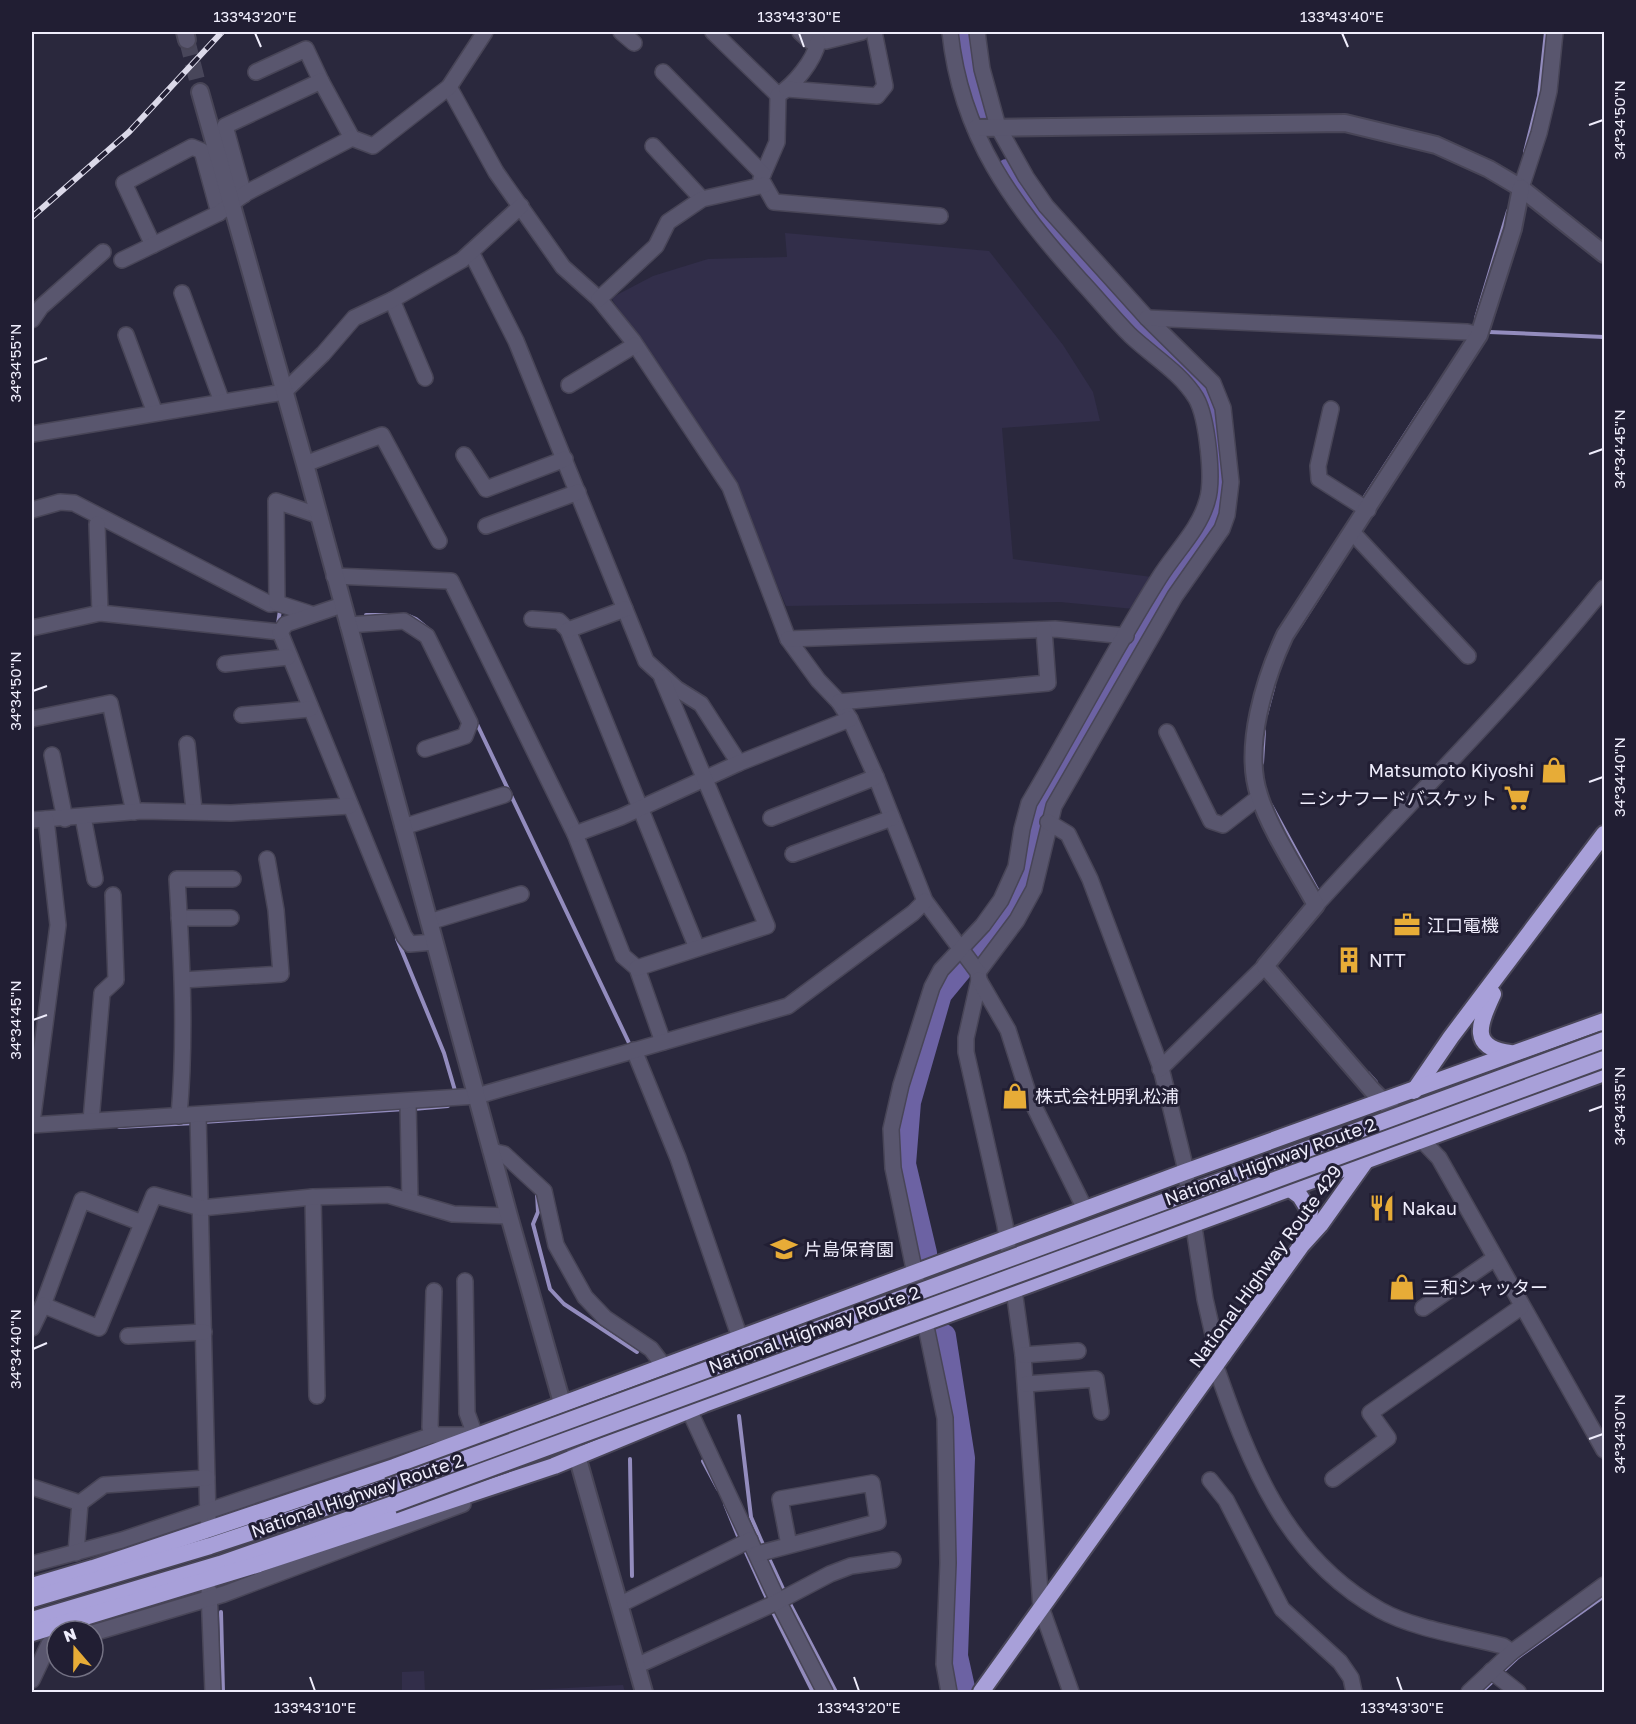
<svg xmlns="http://www.w3.org/2000/svg" width="1636" height="1724" font-family="'Golos Text','Noto Sans JP',sans-serif">
  <rect width="100%" height="100%" fill="#2a283d"/>
  <!-- built -->
  <g fill="#322e4a">
    <polygon points="785,233 989,251 1063,345 1093,392 1100,421 1002,428 1013,559 1152,577 1134,609 1060,602 786,606 729,472 611,298 653,276 708,259 787,257"/>
    <polygon points="424,1671 425,1692 402,1692 402,1672"/>
    <polygon points="623,1685 625,1692 492,1692"/>
  </g>
  <g fill="none" stroke-linecap="round" stroke-linejoin="round">
    <!-- stream -->
    <g stroke="#938cbe" stroke-width="4">
      <polyline points="1525,152 1539,96 1546,32"/>
      <polyline points="1476,318 1508,211"/>
      <polyline points="1489,332 1604,337"/>
      <polyline points="1362,501 1426,402"/>
      <polyline points="366,615 387,615"/>
      <polyline points="409,616 416,619 432,632"/>
      <polyline points="278,624 280,610"/>
      <polyline points="1300,626 1327,584"/>
      <polyline points="1266,715 1274,685"/>
      <polyline points="476,722 630,1045"/>
      <polyline points="1262,763 1264,731"/>
      <polyline points="1271,805 1319,893"/>
      <polyline points="397,939 444,1053 456,1094"/>
      <polyline points="1368,1073 1376,1082"/>
      <polyline points="413,1109 448,1106"/>
      <polyline points="203,1122 405,1109"/>
      <polyline points="119,1127 195,1123"/>
      <polyline points="537,1193 538,1212 533,1224 550,1289 564,1304 637,1352"/>
      <polyline points="739,1416 751,1517 764,1547"/>
      <polyline points="630,1459 632,1576"/>
      <polyline points="703,1461 718,1489"/>
      <polyline points="725,1504 740,1541"/>
      <polyline points="744,1548 768,1601"/>
      <polyline points="767,1554 785,1593"/>
      <polyline points="788,1600 836,1692"/>
      <polyline points="771,1608 813,1692"/>
      <polyline points="221,1612 223,1692"/>
      <polyline points="1500,1674 1518,1657 1604,1596"/>
      <polyline points="1481,1692 1494,1680"/>
    </g>
    <!-- river -->
    <g stroke="#6c62a3" stroke-width="24">
      <polyline points="965,32 971,78 983,117"/>
      <polyline points="925,1253 904,1164 909,1102 940,994 1012,907 1021,891 1037,813 1158,597 1215,517 1219,495 1214,420 1208,396 1191,376 1135,323 1054,234 1007,171"/>
      <polyline points="944,1336 963,1458 956,1656 964,1692"/>
    </g>
    <!-- tertiary-tunnel -->
    <polyline stroke="#48465a" stroke-width="16" stroke-dasharray="16 8" stroke-linecap="butt" points="187,40 200,92"/>
    <!-- minor casing -->
    <g stroke="#484557" stroke-width="18">
      <g id="minor">
        <polyline points="621,32 634,43"/>
        <polyline points="713,32 778,95"/>
        <polyline points="800,32 810,41 826,41 862,32"/>
        <polyline points="977,32 982,69 998,127 1026,177 1046,206 1147,318 1213,383 1223,408 1231,482 1227,515 1222,529 1175,596 1054,806 1034,889 1017,920 978,972"/>
        <path d="M818,42C814,61 794,85 778,95L777,142L761,179L774,202L940,216"/>
        <polyline points="256,72 306,49 321,81"/>
        <polyline points="663,72 763,174"/>
        <polyline points="449,87 496,172 563,267 599,299 633,341 730,487 788,639 818,680 839,702 850,719 876,777 925,901 978,972 979,980 966,1038 966,1052 1005,1225 1023,1355 1041,1607 1071,1692"/>
        <polyline points="787,89 877,96 885,86 874,32"/>
        <polyline points="653,146 702,199"/>
        <polyline points="1521,188 1539,133 1549,91 1555,32"/>
        <polyline points="244,195 225,126 321,81 352,138 373,146 449,87 485,32"/>
        <polyline points="153,245 124,183 192,147 202,151 219,213"/>
        <polyline points="471,252 516,341 646,661 677,689 701,704 739,763"/>
        <polyline points="122,260 219,213 246,193 352,138"/>
        <polyline points="182,293 222,402"/>
        <polyline points="599,299 656,246 668,222 702,199 764,185"/>
        <polyline points="392,300 425,378"/>
        <polyline points="1147,318 1467,332 1479,335"/>
        <polyline points="32,320 41,307 103,252"/>
        <polyline points="126,335 155,413"/>
        <polyline points="569,385 635,345"/>
        <polyline points="1331,409 1318,466 1319,479 1368,510"/>
        <polyline points="32,434 284,392 323,354 354,318 392,300 462,260 521,206"/>
        <polyline points="464,455 486,489 565,459"/>
        <polyline points="305,464 382,435 439,541"/>
        <polyline points="32,510 60,502 74,503 270,604 277,603"/>
        <polyline points="97,524 100,613"/>
        <polyline points="486,526 578,492"/>
        <polyline points="1353,533 1468,656"/>
        <polyline points="334,576 451,581 575,834 623,956 637,968 663,1042"/>
        <polyline points="311,614 277,603 276,501 317,515"/>
        <polyline points="532,619 559,621 568,630 697,948"/>
        <polyline points="348,625 404,621 427,636 470,723 465,736 425,749"/>
        <polyline points="32,628 100,613 280,632"/>
        <polyline points="568,630 625,609"/>
        <polyline points="280,632 404,936 410,944 434,942"/>
        <polyline points="280,632 286,624 342,605"/>
        <polyline points="788,639 1055,629 1126,636"/>
        <polyline points="225,664 288,657"/>
        <polyline points="839,702 1048,683 1044,630"/>
        <polyline points="242,715 310,709"/>
        <polyline points="32,719 110,703 134,812"/>
        <polyline points="1167,732 1211,821 1223,825 1259,797"/>
        <polyline points="187,744 194,810"/>
        <polyline points="52,755 65,819"/>
        <polyline points="83,817 95,879"/>
        <polyline points="771,818 876,777"/>
        <polyline points="32,820 142,811 231,813 350,806"/>
        <polyline points="1048,822 1068,834 1090,879 1161,1068 1184,1162 1205,1299 1215,1343 1224,1355"/>
        <polyline points="403,827 504,795"/>
        <polyline points="575,834 621,817 739,763 850,719"/>
        <polyline points="793,854 892,818"/>
        <path d="M1316,905C1412,799 1515,699 1604,588"/>
        <polyline points="179,918 231,918"/>
        <polyline points="429,922 521,894"/>
        <polyline points="637,968 767,926 662,678"/>
        <polyline points="183,980 281,974 276,910 267,859"/>
        <polyline points="979,980 1008,1030 1029,1096 1085,1209"/>
        <polyline points="634,1050 678,1158 740,1338"/>
        <polyline points="1160,1069 1265,966"/>
        <polyline points="408,1102 410,1201"/>
        <polyline points="198,1115 208,1520"/>
        <path d="M179,1116C186,1036 182,959 177,879H233"/>
        <polyline points="91,1121 102,993 116,980 113,895"/>
        <polyline points="32,1123 58,925 46,819"/>
        <polyline points="32,1125 477,1096 788,1006 913,913 925,901"/>
        <polyline points="1414,1132 1439,1158 1604,1450"/>
        <polyline points="491,1151 504,1154 544,1191 556,1245 585,1297 605,1318 651,1349 664,1366"/>
        <polyline points="313,1197 317,1396"/>
        <polyline points="142,1223 82,1200 43,1305 99,1328 154,1195 201,1208 313,1197 388,1195 453,1214 509,1216"/>
        <polyline points="1423,1308 1495,1258"/>
        <polyline points="32,1328 43,1305"/>
        <polyline points="128,1336 204,1332"/>
        <polyline points="1023,1355 1078,1351"/>
        <path d="M1216,1367C1250,1464 1285,1557 1380,1610C1414,1629 1465,1636 1503,1646L1512,1652"/>
        <polyline points="1026,1384 1096,1379 1101,1412"/>
        <polyline points="690,1412 778,1601 825,1692"/>
        <polyline points="433,1435 430,1427 434,1291"/>
        <polyline points="1333,1479 1388,1438 1370,1413 1521,1307"/>
        <polyline points="1210,1480 1226,1500 1282,1609 1340,1662 1351,1678 1354,1692"/>
        <polyline points="32,1487 80,1503 76,1553"/>
        <polyline points="80,1503 104,1485 207,1478"/>
        <polyline points="757,1554 878,1522 872,1483 780,1499 789,1545"/>
        <polyline points="32,1564 122,1540 433,1435 475,1435 467,1413 465,1281"/>
        <polyline points="209,1591 213,1692"/>
        <polyline points="619,1605 750,1540"/>
        <polyline points="93,1633 224,1594 463,1504"/>
        <polyline points="636,1666 773,1604 830,1574 851,1566 893,1560"/>
        <polyline points="1491,1671 1518,1692"/>
        <polyline points="32,1680 49,1644"/>
        <path d="M949,1692L944,1664L948,1563L945,1418L893,1168L891,1129L901,1085L932,987L941,970L983,925L1001,900L1016,867L1022,829L1029,803C1073,729 1113,651 1159,578C1175,552 1199,530 1207,501C1214,480 1207,417 1196,398C1180,372 1152,356 1130,335C1113,318 1098,299 1081,281C1013,205 961,137 950,32"/>
        <polyline points="1469,1692 1512,1652 1604,1585"/>
      </g>
    </g>
    <!-- tertiary casing -->
    <g stroke="#484557" stroke-width="20">
      <g id="tertiary">
        <polyline points="185,32 187,40"/>
        <polyline points="200,92 305,464 509,1216 644,1692"/>
        <polyline points="976,128 1345,123 1436,145 1489,169 1521,188 1604,254"/>
        <path d="M1397,1115L1372,1090L1265,966L1316,905C1299,874 1269,828 1259,795C1243,747 1265,678 1285,635L1479,335L1513,229L1521,188"/>
      </g>
    </g>
    <!-- trunk casing -->
    <g stroke="#484557" stroke-width="20">
      <g id="trunk">
        <path d="M1493,994C1480,1023 1468,1047 1510,1053"/>
        <polyline points="1414,1091 1451,1037 1604,834"/>
        <polyline points="1289,1188 1300,1196 1310,1212 1303,1239"/>
        <polyline points="32,1586 93,1568 394,1467 1185,1172 1604,1021"/>
        <polyline points="32,1599 210,1546 388,1487"/>
        <polyline points="32,1620 220,1564 393,1504"/>
        <polyline points="32,1633 259,1564 554,1466 704,1404 1604,1073"/>
        <polyline points="981,1692 1301,1246 1320,1225 1367,1159"/>
      </g>
    </g>
    <!-- minor -->
    <use href="#minor" stroke="#59566e" stroke-width="15"/>
    <!-- tertiary -->
    <use href="#tertiary" stroke="#59566e" stroke-width="16"/>
    <!-- trunk -->
    <use href="#trunk" stroke="#a8a0d9" stroke-width="16"/>
    <!-- rail casing -->
    <g stroke="#dbd9e9" stroke-width="6">
      <polyline id="rail" points="32,217 129,132 222,32"/>
    </g>
    <!-- rail -->
    <use href="#rail" stroke="#211e33" stroke-width="4" stroke-dasharray="11" stroke-linecap="butt"/>
    <!-- trunk-bridge casing -->
    <g stroke="#484557" stroke-width="20" stroke-linecap="butt">
      <g id="trunk-bridge">
        <polyline points="388,1487 1604,1040"/>
        <polyline points="393,1504 1604,1059"/>
      </g>
    </g>
    <!-- trunk-bridge -->
    <use href="#trunk-bridge" stroke="#a8a0d9" stroke-width="16"/>
  </g>
  <!-- ticks -->
  <path fill="none" stroke="#efedfc" stroke-width="2" d="M255,33L261,47M799,33L804,47M1342,33L1348,47M1589,125L1603,120M33,363L47,358M1589,454L1603,449M33,691L47,686M1589,782L1603,777M33,1020L47,1015M1589,1111L1603,1106M33,1349L47,1343M1589,1439L1603,1434M310,1677L315,1691M854,1677L859,1691M1397,1677L1402,1691"/>
  <!-- icons -->
  <defs>
    <g id="shop-bare" transform="scale(2.07)"><path d="M-5-2.5h2.3a2.7 3.5 0 0 1 5.4 0H5L5.5 6h-11ZM-1.5-2.5h3a1.5 2.3 0 0 0-3 0Z" fill="#e7ac37" stroke="#211e33" stroke-width="2.5" paint-order="stroke"/></g>
    <g id="supermarket-bare" transform="scale(2.07)"><path d="M-6-5.5h2.5l.6 2H6L4.5 2H-2.5L-4.4-4H-6ZM-1.5 3.2a1.3 1.3 0 1 0 .1 0ZM3 3.2a1.3 1.3 0 1 0 .1 0Z" fill="#e7ac37" stroke="#211e33" stroke-width="2.5" paint-order="stroke"/></g>
    <g id="office-bare" transform="scale(2.07)"><path d="M-6-3h4V-5.5h4V-3h4V5H-6ZM-1-4.5V-3h2v-1.5ZM-6 0V1H6V0Z" fill="#e7ac37" stroke="#211e33" stroke-width="2.5" paint-order="stroke"/></g>
    <g id="building-bare" transform="scale(2.07)"><path d="M-4-6H4V6H1V3H-1V6H-4ZM-2.5-4.3h1.7v1.8h-1.7ZM.8-4.3h1.7v1.8H.8ZM-2.5-1h1.7V.8h-1.7ZM.8-1h1.7V.8H.8Z" fill="#e7ac37" stroke="#211e33" stroke-width="2.5" paint-order="stroke"/></g>
    <g id="restaurant-bare" transform="scale(2.07)"><path d="M-5-6h1v4h1v-4h1v4h1v-4h1v5L-1.5 .5V6h-2V.5L-5-1ZM5-6V6H3V1.5H1.5Q1.5-4 5-6Z" fill="#e7ac37" stroke="#211e33" stroke-width="2.5" paint-order="stroke"/></g>
    <g id="school-bare" transform="scale(2.07)"><path d="M0-5L7-2L0 1L-7-2ZM-4 1L0 2.5L4 1V4Q0 6-4 4Z" fill="#e7ac37" stroke="#211e33" stroke-width="2.5" paint-order="stroke"/></g>
  </defs>
  <g fill-rule="evenodd">
    <use href="#shop-bare" x="1554" y="770"/>
    <use href="#supermarket-bare" x="1517" y="798"/>
    <use href="#office-bare" x="1407" y="925"/>
    <use href="#building-bare" x="1349" y="960"/>
    <use href="#shop-bare" x="1015" y="1096"/>
    <use href="#restaurant-bare" x="1382" y="1208"/>
    <use href="#school-bare" x="784" y="1249"/>
    <use href="#shop-bare" x="1402" y="1287"/>
  </g>
  <g text-anchor="middle" dominant-baseline="central" stroke-width="6" stroke-linejoin="round" paint-order="stroke">
    <!-- poi labels -->
    <g font-size="18" fill="#efedfc" stroke="#211e33" text-anchor="start">
      <text x="1534" y="770" text-anchor="end">Matsumoto Kiyoshi</text>
      <text x="1497" y="798" text-anchor="end">ニシナフードバスケット</text>
      <text x="1427" y="925">江口電機</text>
      <text x="1369" y="960">NTT</text>
      <text x="1035" y="1096">株式会社明乳松浦</text>
      <text x="1402" y="1208">Nakau</text>
      <text x="804" y="1249">片島保育園</text>
      <text x="1422" y="1287">三和シャッター</text>
    </g>
    <!-- street labels -->
    <g font-size="18" fill="#efedfc" stroke="#211e33">
      <text transform="translate(1270 1161) rotate(-20)">National Highway Route 2</text>
      <text transform="translate(1265 1266) rotate(-54)">National Highway Route 429</text>
      <text transform="translate(814 1329) rotate(-20)">National Highway Route 2</text>
      <text transform="translate(357 1495) rotate(-19)">National Highway Route 2</text>
    </g>
  </g>
  <!-- border -->
  <rect width="1636" height="1724" fill="none" stroke="#211e33" stroke-width="66"/>
  <!-- north arrow -->
  <g transform="translate(75 1649) rotate(340)"><circle r="28" fill="#211e33" stroke="#737183" stroke-width="1.5"/>
  <path d="M0-4.5L10 22L0 15L-10 22Z" fill="#e7ac37"/>
  <text y="-9" font-size="16" font-weight="bold" text-anchor="middle" fill="#efedfc">N</text>
  </g>
  <rect x="33" y="33" width="1570" height="1658" fill="none" stroke="#efedfc" stroke-width="2"/>
  <g font-size="15" text-anchor="middle" fill="#efedfc">
    <text x="255" y="22">133°43'20"E</text>
    <text x="799" y="22">133°43'30"E</text>
    <text x="1342" y="22">133°43'40"E</text>
    <text transform="translate(1620 120) rotate(-90)" y="5">34°34'50"N</text>
    <text transform="translate(16 363) rotate(-90)" y="5">34°34'55"N</text>
    <text transform="translate(1620 449) rotate(-90)" y="5">34°34'45"N</text>
    <text transform="translate(16 691) rotate(-90)" y="5">34°34'50"N</text>
    <text transform="translate(1620 777) rotate(-90)" y="5">34°34'40"N</text>
    <text transform="translate(16 1020) rotate(-90)" y="5">34°34'45"N</text>
    <text transform="translate(1620 1106) rotate(-90)" y="5">34°34'35"N</text>
    <text transform="translate(16 1349) rotate(-90)" y="5">34°34'40"N</text>
    <text transform="translate(1620 1434) rotate(-90)" y="5">34°34'30"N</text>
    <text x="315" y="1713">133°43'10"E</text>
    <text x="859" y="1713">133°43'20"E</text>
    <text x="1402" y="1713">133°43'30"E</text>
  </g>
</svg>
